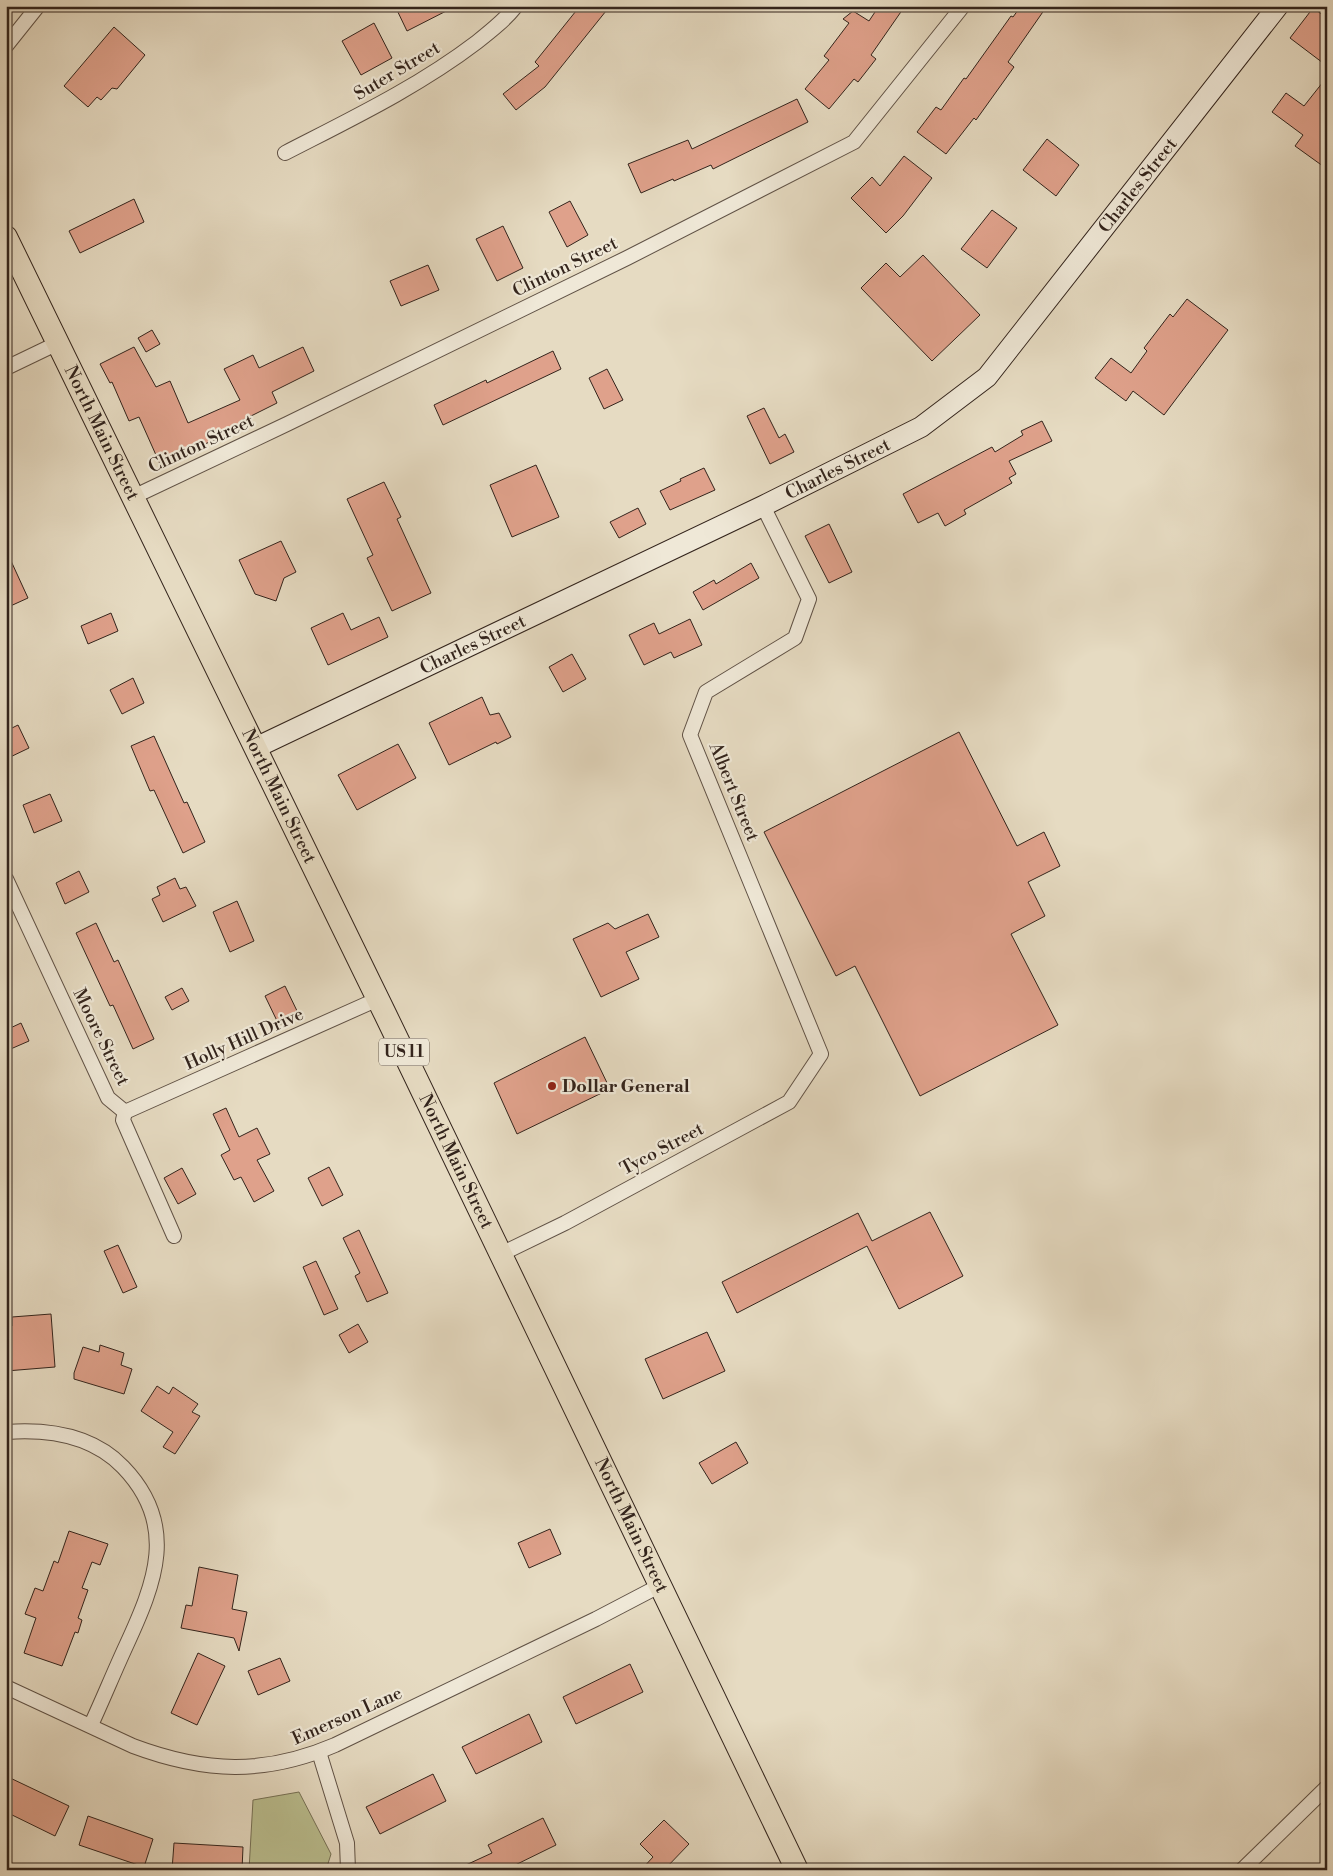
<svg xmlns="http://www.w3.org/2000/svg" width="1333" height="1876" font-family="'Libre Bodoni',serif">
  <rect width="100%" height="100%" fill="#e6dbc2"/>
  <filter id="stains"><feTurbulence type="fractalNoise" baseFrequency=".004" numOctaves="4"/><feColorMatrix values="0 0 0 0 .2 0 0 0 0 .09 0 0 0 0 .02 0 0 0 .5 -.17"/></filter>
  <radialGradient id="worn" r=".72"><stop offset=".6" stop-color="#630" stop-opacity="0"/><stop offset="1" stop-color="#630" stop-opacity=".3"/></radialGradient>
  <!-- green -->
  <polygon fill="#babe8f" stroke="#767156" points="299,1792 331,1854 326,1870 249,1870 253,1800"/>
  <!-- building -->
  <g fill="#dfa18b" stroke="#33241c">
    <polygon points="395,6 456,6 407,31"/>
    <polygon points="580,6 610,6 545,87 516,110 503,94 539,66 535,62"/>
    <polygon points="879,6 905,6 871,55 876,59 858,82 854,79 829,109 805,89 829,60 824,56 849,23 843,19 853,11 869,21"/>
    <polygon points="1021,6 1047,6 1008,62 1014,67 976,120 974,118 946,154 917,132 936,107 941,110 964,78 966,79 1011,16 1013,17"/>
    <polygon points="1313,8 1327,18 1327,66 1290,38"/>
    <polygon points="374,23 392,58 361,75 342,41"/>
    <polygon points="114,27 145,55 117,89 112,88 101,100 97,97 88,107 64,86"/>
    <polygon points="1327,77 1327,169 1295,146 1303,135 1272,112 1286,93 1304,106"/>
    <polygon points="797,99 808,122 713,169 711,165 674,181 673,179 641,193 628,164 688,140 692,149"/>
    <polygon points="1047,139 1079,165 1056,196 1023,170"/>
    <polygon points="904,156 932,178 903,216 886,233 851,198 872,177 880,186"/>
    <polygon points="134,199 144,222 80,253 69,231"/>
    <polygon points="570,201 588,235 567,247 549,212"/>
    <polygon points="992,210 1017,228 987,268 961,249"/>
    <polygon points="503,226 523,268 497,281 476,239"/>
    <polygon points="923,255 980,315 932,361 861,288 886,263 900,277"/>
    <polygon points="428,265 439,290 401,306 390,281"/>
    <polygon points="1187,299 1228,330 1164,415 1133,391 1126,401 1095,378 1111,358 1131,373 1147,351 1144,348 1170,314 1173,317"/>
    <polygon points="152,330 160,344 146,352 138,338"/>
    <polygon points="134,347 156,387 170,381 188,423 240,400 224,369 253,355 259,368 303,347 314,371 272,392 277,403 239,422 241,428 160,464 139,417 129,421 112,382 110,383 100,364"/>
    <polygon points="553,351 561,369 443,425 434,405 486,380 487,383"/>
    <polygon points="607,369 623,400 604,409 589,378"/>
    <polygon points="764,408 779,438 785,434 794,452 770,464 747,416"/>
    <polygon points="1042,421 1052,441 1009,461 1016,474 1009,478 1012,483 964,510 966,514 945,526 938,513 918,523 903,494 992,447 995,452 1023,435 1021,431"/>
    <polygon points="536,465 559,517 512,537 490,485"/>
    <polygon points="704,468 715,490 670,510 660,491 681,481 680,479"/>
    <polygon points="384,482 401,517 397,519 431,593 392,611 367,558 373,555 347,499"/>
    <polygon points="638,508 646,524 619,538 610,522"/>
    <polygon points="829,524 852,572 829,583 805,536"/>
    <polygon points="281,541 296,572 284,578 276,601 255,594 239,560"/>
    <polygon points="6,550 28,598 6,608"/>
    <polygon points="751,563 759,578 703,610 693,592 714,580 716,584"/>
    <polygon points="111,613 118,631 88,644 81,626"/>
    <polygon points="343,613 351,630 379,617 388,637 328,665 311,628"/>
    <polygon points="690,619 702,645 674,658 671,652 644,665 629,635 654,623 659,634"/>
    <polygon points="572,654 586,679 563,692 549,667"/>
    <polygon points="133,678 144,703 122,714 110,690"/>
    <polygon points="482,697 490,715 499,713 511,737 497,744 496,742 449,765 429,723"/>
    <polygon points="18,725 29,748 6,759 6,731"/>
    <polygon points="959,732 1017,846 1044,832 1060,866 1028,882 1045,916 1011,934 1058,1025 920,1096 855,966 836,976 764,832"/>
    <polygon points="154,736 184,803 187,802 205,842 183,853 154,790 150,791 131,746"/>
    <polygon points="398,744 416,778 357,810 338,775"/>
    <polygon points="50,794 62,821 34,833 23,805"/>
    <polygon points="79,871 89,892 65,904 56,883"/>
    <polygon points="175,878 180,889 186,887 196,906 163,922 152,899 160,895 157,887"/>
    <polygon points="237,901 254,941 230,952 213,912"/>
    <polygon points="648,914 659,937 626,952 639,979 601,997 573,939 608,923 615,929"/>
    <polygon points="96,923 114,962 118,960 154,1039 133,1049 113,1005 110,1006 76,933"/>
    <polygon points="285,986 299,1015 279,1025 265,996"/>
    <polygon points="182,988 189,1001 172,1010 165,997"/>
    <polygon points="21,1023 29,1041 6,1051 6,1030"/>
    <polygon points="585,1037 610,1089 517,1134 494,1083"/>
    <polygon points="226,1108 239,1137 257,1128 270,1154 257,1160 274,1191 254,1202 241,1177 234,1180 221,1155 230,1150 213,1114"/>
    <polygon points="329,1167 343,1195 322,1206 308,1178"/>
    <polygon points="182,1168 196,1194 178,1204 164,1178"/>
    <polygon points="930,1212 963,1276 899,1309 867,1246 737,1313 722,1282 858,1213 872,1241"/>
    <polygon points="359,1230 388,1293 367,1302 355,1276 360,1273 343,1238"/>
    <polygon points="118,1245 137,1287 123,1293 104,1251"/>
    <polygon points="316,1261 338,1309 324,1315 303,1267"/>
    <polygon points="51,1314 55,1367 6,1371 6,1326 12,1326 12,1317"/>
    <polygon points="358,1324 368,1342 349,1353 339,1335"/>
    <polygon points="707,1332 725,1371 663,1399 645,1359"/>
    <polygon points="100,1345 124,1353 121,1365 132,1369 124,1394 74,1379 74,1373 83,1347 99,1352"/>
    <polygon points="157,1386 169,1394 173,1387 198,1404 192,1412 200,1416 175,1454 163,1447 173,1432 141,1411"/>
    <polygon points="736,1442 748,1463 712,1484 699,1463"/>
    <polygon points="550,1529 561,1554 529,1568 518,1543"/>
    <polygon points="69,1531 108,1544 100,1565 92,1562 82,1588 88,1590 78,1618 82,1620 78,1633 75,1632 62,1666 24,1653 36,1618 25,1614 35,1588 43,1591 54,1561 58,1563"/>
    <polygon points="199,1567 238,1575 232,1609 247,1612 239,1651 234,1638 181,1628 186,1605 192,1606"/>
    <polygon points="198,1653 225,1666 197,1725 171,1713"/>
    <polygon points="280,1658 290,1681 258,1695 248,1671"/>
    <polygon points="630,1664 643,1692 576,1724 563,1697"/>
    <polygon points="529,1714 542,1742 476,1774 462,1747"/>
    <polygon points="433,1774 446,1801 380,1834 366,1807"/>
    <polygon points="6,1776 69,1806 55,1836 6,1812"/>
    <polygon points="88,1816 153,1839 144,1867 79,1845"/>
    <polygon points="543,1818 556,1845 505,1870 455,1870 492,1853 488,1845"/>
    <polygon points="664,1820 689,1844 664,1870 641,1870 653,1857 640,1844"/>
    <polygon points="174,1843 243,1847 242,1870 172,1870"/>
  </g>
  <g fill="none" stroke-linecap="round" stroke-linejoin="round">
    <!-- street casing -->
    <g stroke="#605246" stroke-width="16">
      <g id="street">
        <polyline points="6,46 38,6"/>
        <path d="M285,153C351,119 418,87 477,42C491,31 505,20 516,6"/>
        <polyline points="6,368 58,343"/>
        <polyline points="133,497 287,424 627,258 854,142 963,6"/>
        <polyline points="6,879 108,1098 125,1112"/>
        <polyline points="125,1112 378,999"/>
        <polyline points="125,1112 123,1120 174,1236"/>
        <polyline points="501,1254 565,1223 789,1102 821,1054 690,735 706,692 795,638 809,599 763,506"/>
        <path d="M7,1432C49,1429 93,1436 123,1467C179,1525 155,1583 126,1646C114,1672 103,1699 91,1725"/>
        <path d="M6,1687L133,1746C205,1773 265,1775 335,1745L596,1619L661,1585"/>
        <polyline points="319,1752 347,1843 348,1870"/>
        <polyline points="1242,1870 1327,1787"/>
      </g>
    </g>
    <!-- secondary casing -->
    <g stroke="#33241c" stroke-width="22">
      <g id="secondary">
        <path id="s1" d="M255,748L763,506L921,427L987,377L1278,6"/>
      </g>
    </g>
    <!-- primary casing -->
    <g stroke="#33241c" stroke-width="24">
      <g id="primary">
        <path id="s2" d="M6,237C273,780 536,1324 797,1870"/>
      </g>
    </g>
    <!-- street -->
    <use href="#street" stroke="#efe8d7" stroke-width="14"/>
    <!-- secondary -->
    <use href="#secondary" stroke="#efe8d7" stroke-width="20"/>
    <!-- primary -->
    <use href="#primary" stroke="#e6dbc2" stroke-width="22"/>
  </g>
  <!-- markers -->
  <circle fill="#8f2418" stroke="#efe8d7" stroke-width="2" cx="552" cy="1086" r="5"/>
  <g text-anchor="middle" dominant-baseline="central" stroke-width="4.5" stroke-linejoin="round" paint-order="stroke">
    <!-- shield labels -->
    <rect fill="#efe8d7" stroke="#6b5f54" stroke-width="1" x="379" y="1038.5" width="50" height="27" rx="4"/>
    <g font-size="16" font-weight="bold" fill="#33241c">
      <text x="404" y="1052">US 11</text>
    </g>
    <!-- street labels -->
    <g font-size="18" fill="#33241c" stroke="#efe8d7">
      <text transform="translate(397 71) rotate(-31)">Suter Street</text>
      <text stroke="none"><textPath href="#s1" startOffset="1066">Charles Street</textPath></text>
      <text transform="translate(565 267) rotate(-26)">Clinton Street</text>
      <text stroke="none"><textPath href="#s2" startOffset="218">North Main Street</textPath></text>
      <text transform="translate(201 444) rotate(-25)">Clinton Street</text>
      <text stroke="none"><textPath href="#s1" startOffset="646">Charles Street</textPath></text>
      <text stroke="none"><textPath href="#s1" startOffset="241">Charles Street</textPath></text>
      <text transform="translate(734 792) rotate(68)">Albert Street</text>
      <text stroke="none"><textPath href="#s2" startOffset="622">North Main Street</textPath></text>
      <text transform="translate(101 1037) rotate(64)">Moore Street</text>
      <text transform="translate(244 1039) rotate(-24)">Holly Hill Drive</text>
      <text transform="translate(662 1149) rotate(-28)">Tyco Street</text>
      <text stroke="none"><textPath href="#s2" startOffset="1028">North Main Street</textPath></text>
      <text stroke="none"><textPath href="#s2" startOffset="1432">North Main Street</textPath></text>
      <text transform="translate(347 1716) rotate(-24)">Emerson Lane</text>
    </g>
    <!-- poi labels -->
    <g font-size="18" font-weight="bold" fill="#33241c" stroke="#efe8d7" text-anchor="start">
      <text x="562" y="1086">Dollar General</text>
    </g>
  </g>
  <!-- margin -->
  <rect width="1333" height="1876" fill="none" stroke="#e6dbc2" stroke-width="25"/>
  <rect x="8" y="8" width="1318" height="1861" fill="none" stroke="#33241c" stroke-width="2.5"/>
  <rect x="12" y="12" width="1308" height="1851" fill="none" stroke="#33241c"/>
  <rect width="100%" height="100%" filter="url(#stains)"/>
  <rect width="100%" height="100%" fill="url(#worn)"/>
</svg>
